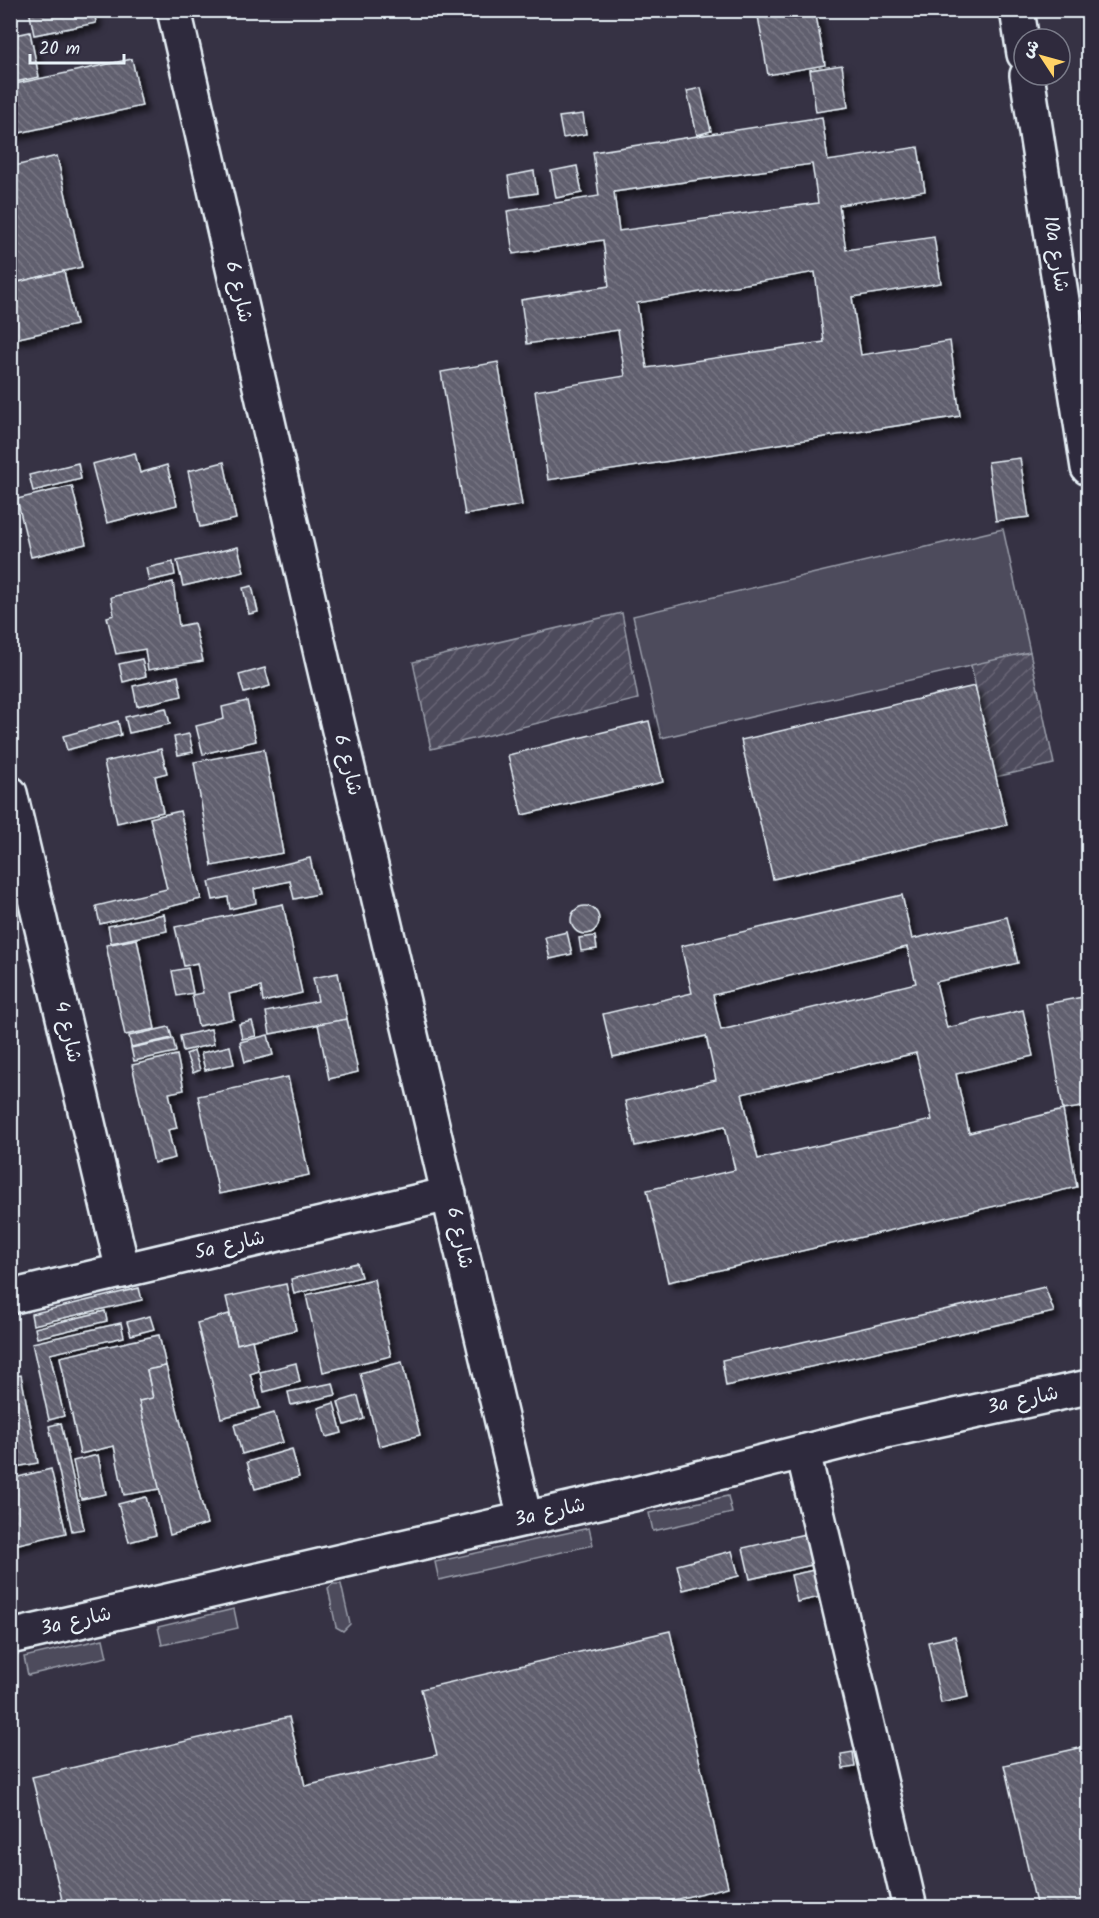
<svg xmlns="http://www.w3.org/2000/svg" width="1099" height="1918" font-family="Kalam,'Playpen Sans Arabic',sans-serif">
  <defs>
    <pattern id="garden-furrows" width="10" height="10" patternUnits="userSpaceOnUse" patternTransform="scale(1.5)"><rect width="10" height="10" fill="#4d4b5c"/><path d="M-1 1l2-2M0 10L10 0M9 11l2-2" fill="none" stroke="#676574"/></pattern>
    <pattern id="building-back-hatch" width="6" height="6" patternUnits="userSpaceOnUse" patternTransform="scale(1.5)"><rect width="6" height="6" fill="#605e6e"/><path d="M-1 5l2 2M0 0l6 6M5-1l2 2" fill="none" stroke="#777683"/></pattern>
    <filter id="shadow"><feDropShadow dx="5.5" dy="5.5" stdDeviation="3" flood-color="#0009"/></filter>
  </defs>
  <rect width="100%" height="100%" fill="#363244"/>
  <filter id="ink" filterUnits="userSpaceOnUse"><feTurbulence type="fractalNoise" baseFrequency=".0167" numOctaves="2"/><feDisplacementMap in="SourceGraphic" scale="12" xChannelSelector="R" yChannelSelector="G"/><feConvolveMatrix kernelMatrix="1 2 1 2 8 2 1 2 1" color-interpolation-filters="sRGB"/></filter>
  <g filter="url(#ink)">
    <!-- grass -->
    <g fill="#4d4b5c" stroke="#9a9eaa" stroke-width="1.5">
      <polygon points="1003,529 1030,652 661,738 633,616"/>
      <polygon points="728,1496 732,1513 653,1531 649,1513"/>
      <polygon points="589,1528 593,1545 439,1580 435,1562"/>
      <polygon points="333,1584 341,1584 350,1624 343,1631 336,1627 328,1588"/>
      <polygon points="234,1609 238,1628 162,1645 158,1627"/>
      <polygon points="103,1639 107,1657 28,1675 24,1657"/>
    </g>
    <!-- garden -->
    <g fill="url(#garden-furrows)" stroke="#9a9eaa" stroke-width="1.5">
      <polygon points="622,613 638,699 431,749 413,662"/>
      <polygon points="1030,652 1054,764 995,777 971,665"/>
    </g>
    <!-- building -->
    <g fill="url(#building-back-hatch)" stroke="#e8f1f8" stroke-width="1.5" fill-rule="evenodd" filter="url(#shadow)">
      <polygon points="29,10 94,10 96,23 34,35"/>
      <polygon points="757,10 815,10 825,65 768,75"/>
      <polygon points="30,32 39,77 10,83 10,36"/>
      <polygon points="132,59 142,106 10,135 10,85"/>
      <polygon points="842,65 848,107 816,112 810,70"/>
      <polygon points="701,88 711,131 697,135 687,91"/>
      <polygon points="583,114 586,134 563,138 559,117"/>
      <path d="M822,117L828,161L918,147L925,191L839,205L846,250L934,237L941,283L852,297L861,355L950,341L960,416L548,480L535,391L625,376L618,330L527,344L521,300L609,286L603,240L513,254L507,211L599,196L593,152ZM812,164L818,203L619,231L614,192ZM815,272L824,342L647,368L637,303Z"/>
      <polygon points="57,156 82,267 10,284 10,167"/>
      <polygon points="577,166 582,193 556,198 551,171"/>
      <polygon points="534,171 537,193 511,197 508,176"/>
      <polygon points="64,271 76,325 10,340 10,284"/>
      <polygon points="498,362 522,505 465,515 441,372"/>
      <polygon points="135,453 140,473 167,465 177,505 107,523 92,464"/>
      <polygon points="1020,458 1029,517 996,521 988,462"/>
      <polygon points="224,462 236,519 200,527 188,471"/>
      <polygon points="78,463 81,479 33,491 29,475"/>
      <polygon points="72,486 86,544 31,557 17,499"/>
      <polygon points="238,547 244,572 183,586 177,561"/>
      <polygon points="173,562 175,575 149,581 146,568"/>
      <polygon points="173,582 179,626 194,623 203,661 148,670 145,649 116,654 107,617 114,615 111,597"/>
      <polygon points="252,586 258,612 249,614 243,588"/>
      <polygon points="142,659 146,676 123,682 119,664"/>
      <polygon points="265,668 270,686 244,693 239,675"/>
      <polygon points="178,676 182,696 137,706 133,686"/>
      <polygon points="975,686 1007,825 773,879 741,740"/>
      <polygon points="247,701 256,741 203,754 196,726 224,719 222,707"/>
      <polygon points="166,708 170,724 129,733 125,717"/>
      <polygon points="118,721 121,735 67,750 63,736"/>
      <polygon points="649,721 663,782 522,815 508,755"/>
      <polygon points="189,734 193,752 178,755 174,737"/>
      <polygon points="161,749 167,773 155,776 163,812 117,823 104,762"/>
      <polygon points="264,749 283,853 212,866 194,762"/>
      <polygon points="180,811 201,899 100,924 96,906 167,889 150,818"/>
      <polygon points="310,858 318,894 294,899 290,881 254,889 256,903 230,909 228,897 213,900 209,882"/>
      <path d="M902,895L912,939L1007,917L1018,963L936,982L947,1028L1023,1010L1033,1056L956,1074L969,1133L1063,1110L1077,1187L668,1282L647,1190L735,1170L725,1126L635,1146L625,1101L716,1080L706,1036L613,1057L603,1014L692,993L681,946ZM907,947L916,983L721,1030L713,995ZM916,1053L932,1120L758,1159L742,1094Z"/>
      <polygon points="283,904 302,993 263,1002 261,987 229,994 234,1019 198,1026 192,995 203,993 197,963 184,966 175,927"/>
      <circle cx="585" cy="920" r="14"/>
      <polygon points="164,914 167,931 111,943 108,926"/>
      <polygon points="567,932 572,954 550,959 545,937"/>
      <polygon points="595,936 597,949 581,951 579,938"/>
      <polygon points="137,939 155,1029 125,1035 106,945"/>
      <polygon points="188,968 193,993 177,996 172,971"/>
      <polygon points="338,973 347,1019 270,1034 266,1012 318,1001 313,978"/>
      <polygon points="1088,996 1088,1025 1080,1026 1088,1076 1088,1106 1063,1110 1046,1004"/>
      <polygon points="347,1019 358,1072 329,1079 318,1024"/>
      <polygon points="252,1021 256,1036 242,1039 239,1024"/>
      <polygon points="169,1027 172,1038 131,1047 129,1036"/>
      <polygon points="211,1029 214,1044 183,1051 180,1036"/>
      <polygon points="268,1035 273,1055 245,1062 240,1042"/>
      <polygon points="173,1039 176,1052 134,1061 131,1048"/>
      <polygon points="230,1046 234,1064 205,1070 201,1053"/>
      <polygon points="194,1051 200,1070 193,1073 186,1054"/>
      <polygon points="177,1055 184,1090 169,1093 177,1128 168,1130 175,1158 154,1163 132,1065"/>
      <polygon points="288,1077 309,1175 219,1194 198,1096"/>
      <polygon points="357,1263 361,1277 294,1294 291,1279"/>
      <polygon points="374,1279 391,1356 323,1372 306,1295"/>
      <polygon points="286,1284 296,1330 237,1344 226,1297"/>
      <polygon points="1045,1287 1054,1312 726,1386 722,1360"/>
      <polygon points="139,1288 142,1300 33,1325 31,1314"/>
      <polygon points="105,1311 107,1321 37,1338 35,1328"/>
      <polygon points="229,1314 237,1344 252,1340 259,1371 250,1374 260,1408 221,1418 197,1323"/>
      <polygon points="150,1316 154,1329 131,1335 127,1322"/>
      <polygon points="121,1323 124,1337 50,1354 64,1416 49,1420 32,1343"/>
      <polygon points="159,1335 166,1366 147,1370 153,1398 139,1401 160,1489 124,1495 114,1446 80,1454 60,1357"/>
      <polygon points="402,1362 420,1435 379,1446 360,1373"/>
      <polygon points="296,1363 300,1382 264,1392 260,1372"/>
      <polygon points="166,1366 207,1524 170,1535 139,1401 153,1398 147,1370"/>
      <polygon points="21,1375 38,1463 10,1468 10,1377"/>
      <polygon points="333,1383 336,1395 291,1405 288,1392"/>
      <polygon points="358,1396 364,1419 345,1425 338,1402"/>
      <polygon points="334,1403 342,1433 326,1437 318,1408"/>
      <polygon points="274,1413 283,1442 242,1454 234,1425"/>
      <polygon points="61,1423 84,1529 72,1531 49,1426"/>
      <polygon points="292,1449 299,1477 255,1489 247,1462"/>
      <polygon points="98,1455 106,1494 81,1499 73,1461"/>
      <polygon points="51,1469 66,1533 10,1546 10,1479"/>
      <polygon points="146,1497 156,1535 129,1542 118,1504"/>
      <polygon points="805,1534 812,1565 750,1579 743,1548"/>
      <polygon points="732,1551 739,1576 683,1590 677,1565"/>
      <polygon points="814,1570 820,1597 797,1602 791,1575"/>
      <polygon points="670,1631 728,1887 665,1902 666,1908 64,1908 32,1777 289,1717 305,1786 437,1755 421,1689"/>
      <polygon points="955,1636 968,1697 941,1703 928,1642"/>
      <polygon points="1088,1746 1088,1908 1037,1908 1004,1765"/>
      <polygon points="853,1752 855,1767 843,1769 841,1754"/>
    </g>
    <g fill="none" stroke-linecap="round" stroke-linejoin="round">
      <!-- minor casing -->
      <g stroke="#e8f1f8" stroke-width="38">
        <g id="minor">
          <polyline points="174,10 322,658 525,1519"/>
          <polyline points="1017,10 1024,54"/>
          <polyline points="1027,75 1088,468"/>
          <polyline points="10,793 123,1271"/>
          <polyline points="10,1297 449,1194"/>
          <polyline points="803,1452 910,1908"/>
          <polyline points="10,1637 638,1493 882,1432 1088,1387"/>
        </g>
      </g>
      <!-- minor -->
      <use href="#minor" stroke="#2f2a3d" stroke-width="33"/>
    </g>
  </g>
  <g text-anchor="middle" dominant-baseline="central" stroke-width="4.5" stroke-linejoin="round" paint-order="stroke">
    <!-- street labels -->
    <g font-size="20" fill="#e8f1f8" stroke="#2f2a3d">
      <text transform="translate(1055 254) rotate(81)">10a شارع</text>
      <text transform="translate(238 292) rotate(77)">شارع 6</text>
      <text transform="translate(347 765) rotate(76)">شارع 6</text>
      <text transform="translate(67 1032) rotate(77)">شارع 4</text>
      <text transform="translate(459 1238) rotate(78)">شارع 6</text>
      <text transform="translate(230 1246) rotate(-13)">5a شارع</text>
      <text transform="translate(1023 1401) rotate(-12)">3a شارع</text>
      <text transform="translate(550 1513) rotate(-13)">3a شارع</text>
      <text transform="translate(76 1622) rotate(-13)">3a شارع</text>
    </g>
  </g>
  <!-- margin -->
  <rect width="1099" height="1918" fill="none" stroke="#2f2a3d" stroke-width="36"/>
  <rect x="18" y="18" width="1063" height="1882" fill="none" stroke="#e8f1f8" stroke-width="2" filter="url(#ink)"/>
  <!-- north arrow -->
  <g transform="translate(1042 57) rotate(306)"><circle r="28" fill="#2f2a3d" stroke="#797a88" stroke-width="1.5"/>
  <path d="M0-4.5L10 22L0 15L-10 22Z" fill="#ffd166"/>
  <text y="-9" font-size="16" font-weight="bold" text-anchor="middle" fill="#e8f1f8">ش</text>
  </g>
  <!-- scale -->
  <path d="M30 54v9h94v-9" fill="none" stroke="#e8f1f8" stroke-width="3"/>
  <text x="39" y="54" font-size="18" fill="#e8f1f8" stroke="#2f2a3d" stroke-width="4.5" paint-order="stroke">20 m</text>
</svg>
